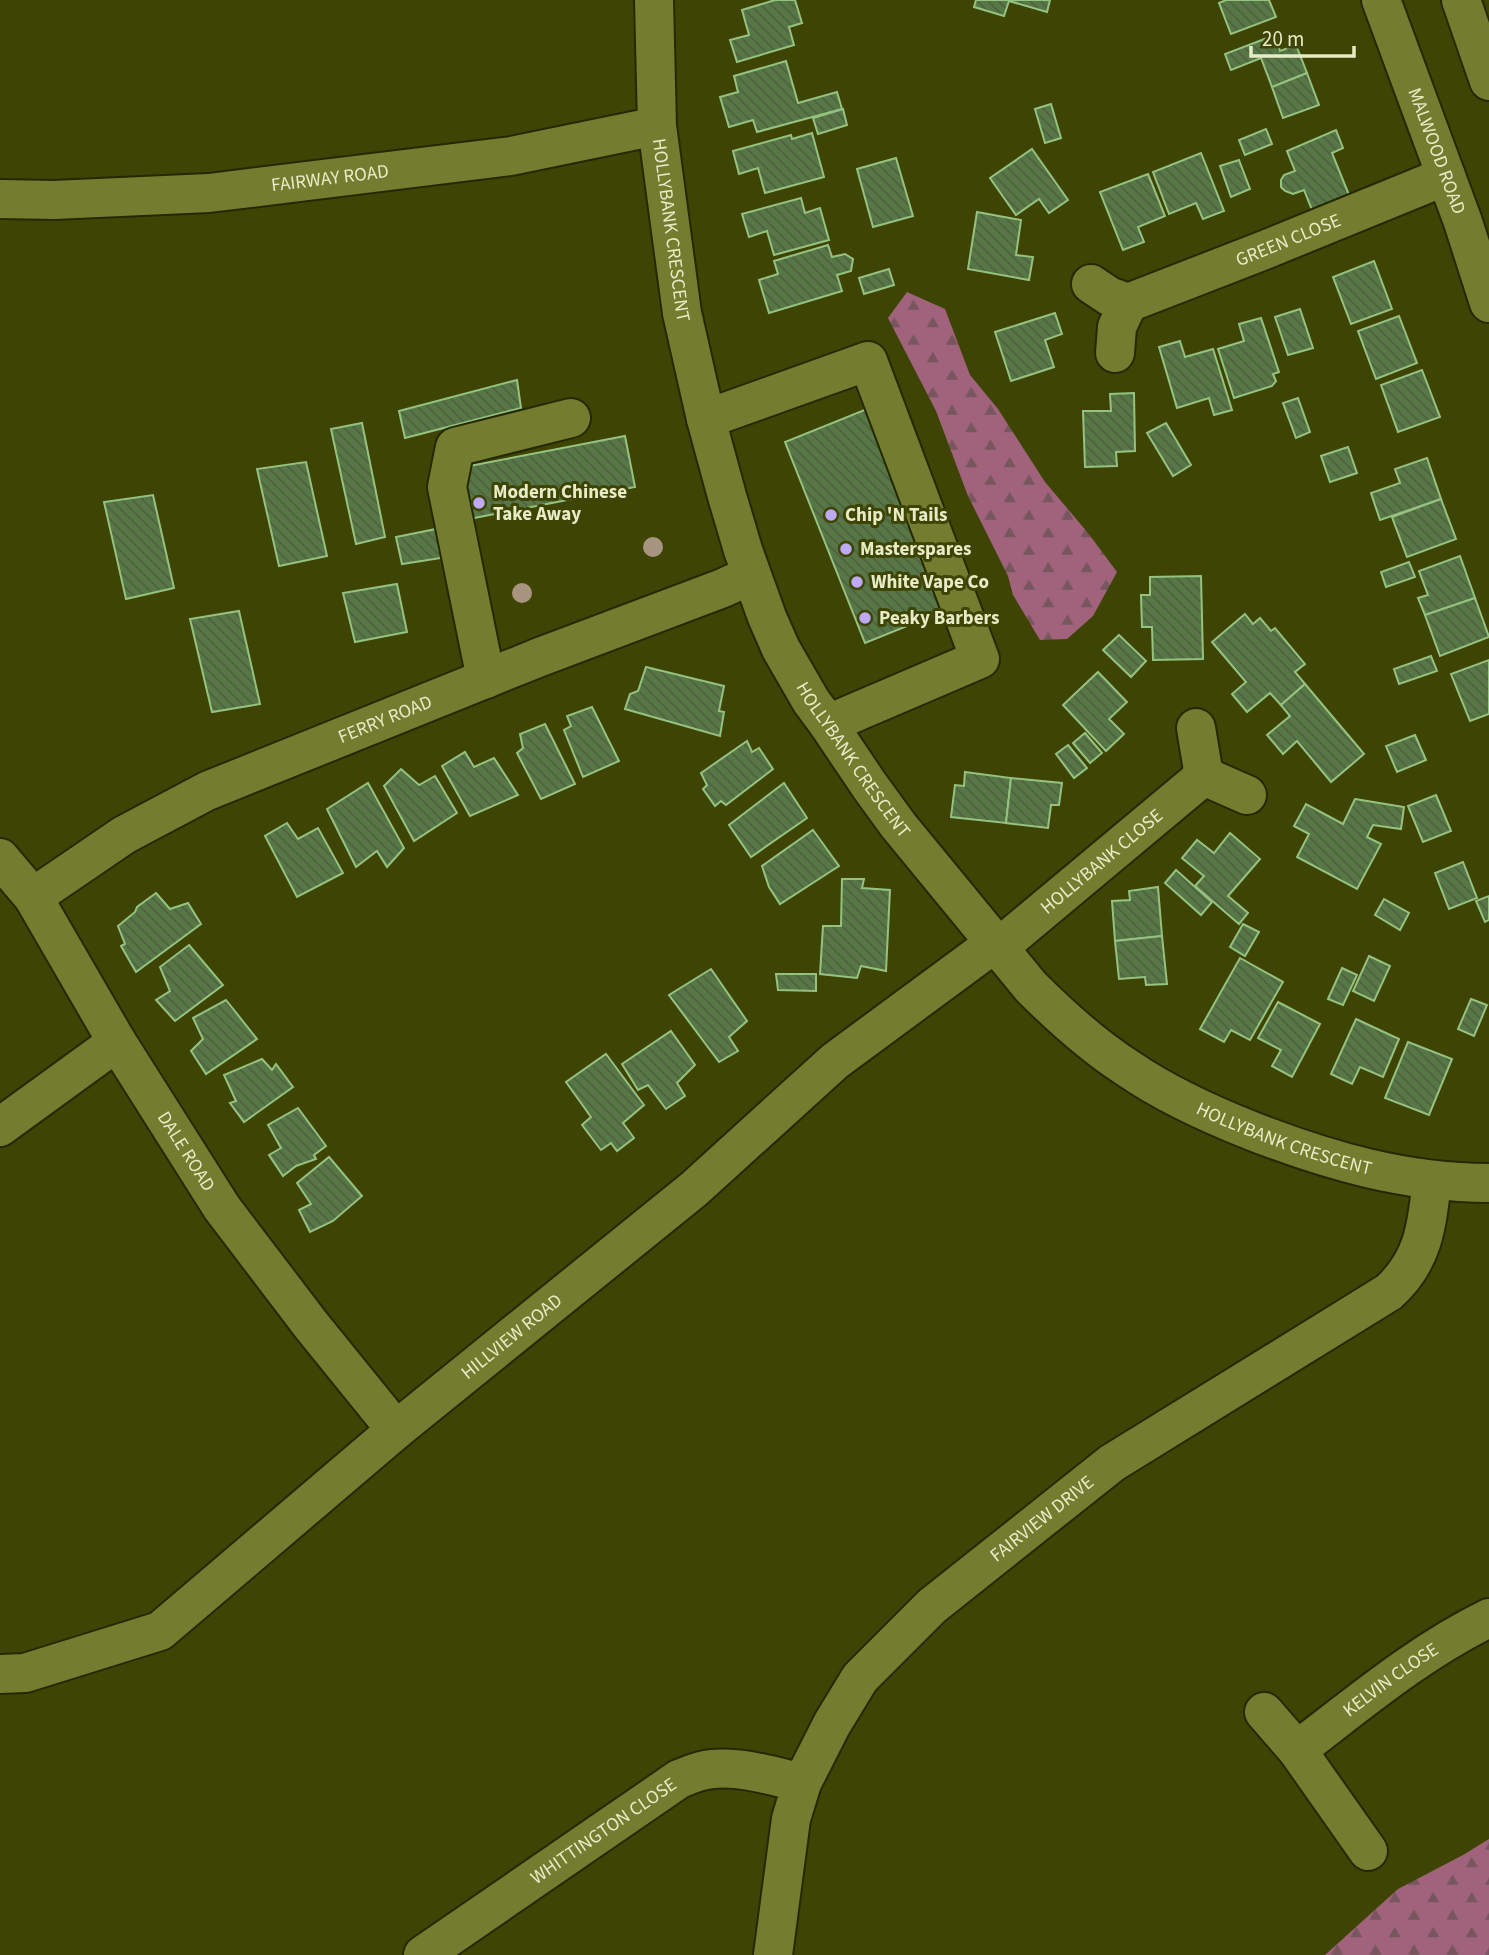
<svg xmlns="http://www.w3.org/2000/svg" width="1489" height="1955" font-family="'Source Sans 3',sans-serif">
  <defs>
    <pattern id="forest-firs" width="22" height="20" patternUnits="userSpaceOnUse" patternTransform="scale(1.75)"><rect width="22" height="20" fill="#a0637b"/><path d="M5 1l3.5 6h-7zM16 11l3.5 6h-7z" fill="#77565e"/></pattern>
    <pattern id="building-back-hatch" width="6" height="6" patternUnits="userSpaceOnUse" patternTransform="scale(1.75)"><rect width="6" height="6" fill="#577846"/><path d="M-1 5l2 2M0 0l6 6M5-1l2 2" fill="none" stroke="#4e6040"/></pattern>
  </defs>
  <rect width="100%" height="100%" fill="#3e4404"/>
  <!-- forest -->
  <g fill="url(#forest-firs)">
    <polygon points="907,292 945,309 970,375 998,409 1045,482 1088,533 1117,572 1093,616 1067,639 1040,640 1013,595 1008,576 968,496 936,411 888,318"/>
    <polygon points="1489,1839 1489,1955 1325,1955 1398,1889 1463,1855"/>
  </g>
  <!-- building -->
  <g fill="url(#building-back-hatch)" stroke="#96c280" stroke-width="2">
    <polygon points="775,0 795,0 802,23 789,27 794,45 737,62 730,40 749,35 742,10"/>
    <polygon points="976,0 1050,0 1047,12 1009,1 1004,16 974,7"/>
    <polygon points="1226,0 1269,0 1276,17 1231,34 1219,3"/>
    <polygon points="1275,35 1280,51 1296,45 1307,73 1272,87 1261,58 1231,70 1225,54"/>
    <polygon points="786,61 798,103 837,92 842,109 757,132 753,120 729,127 720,97 738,92 734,76"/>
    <polygon points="1307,73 1319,105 1283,118 1272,87"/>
    <polygon points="1051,104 1061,138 1045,143 1035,109"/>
    <polygon points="843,109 847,125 818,134 813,118"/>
    <polygon points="1266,129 1272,144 1245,155 1239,140"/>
    <polygon points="1336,130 1343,148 1332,153 1349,195 1312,210 1304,190 1293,194 1285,191 1281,187 1281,180 1284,175 1295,171 1287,151"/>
    <polygon points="812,133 824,177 765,193 758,168 739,174 733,151 791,135 792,139"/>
    <polygon points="1032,149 1068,200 1049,213 1039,199 1016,215 990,178"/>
    <polygon points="1201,153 1224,211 1203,219 1196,203 1169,214 1153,172"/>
    <polygon points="896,158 913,216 873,227 857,169"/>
    <polygon points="1239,160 1250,189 1231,197 1220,166"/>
    <polygon points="1148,174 1165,216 1138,227 1144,242 1123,250 1100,192"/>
    <polygon points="801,198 805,213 820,208 829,240 774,255 767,231 749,237 742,214"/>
    <polygon points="977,212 1021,220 1016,255 1033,257 1029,280 968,269"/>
    <polygon points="828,245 832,257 845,254 853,259 851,271 837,275 842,291 769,313 759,280 778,274 774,261"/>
    <polygon points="1374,261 1392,309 1351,324 1333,277"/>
    <polygon points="889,269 894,285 864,294 859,278"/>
    <polygon points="1300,309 1313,348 1288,355 1275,317"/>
    <polygon points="1055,313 1062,334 1045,340 1054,367 1011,381 995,332"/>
    <polygon points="1399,316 1417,363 1376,379 1358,331"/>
    <polygon points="1261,318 1279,372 1273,374 1276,381 1272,386 1234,398 1218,349 1244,341 1239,324"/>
    <polygon points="1180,341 1185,357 1213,349 1232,410 1214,415 1209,398 1177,408 1159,347"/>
    <polygon points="1422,370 1440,417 1398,432 1381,385"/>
    <polygon points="517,380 521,408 405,438 399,411"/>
    <polygon points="1134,393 1135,451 1116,452 1117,466 1085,467 1083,411 1111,411 1110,394"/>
    <polygon points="1298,398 1310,432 1296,438 1283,403"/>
    <polygon points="867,409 947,610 865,643 785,442"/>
    <polygon points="362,423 385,537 356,544 331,429"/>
    <polygon points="1166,423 1191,465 1173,476 1147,433"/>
    <polygon points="625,436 635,487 469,519 459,468"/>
    <polygon points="1348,447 1357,473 1330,482 1321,456"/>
    <polygon points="1427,458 1441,499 1380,520 1371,493 1400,483 1395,469"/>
    <polygon points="306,462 327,556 279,566 257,469"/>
    <polygon points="153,495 174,588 126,599 104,502"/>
    <polygon points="1441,499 1456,539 1407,557 1392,517"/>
    <polygon points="436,529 441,558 402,564 396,537"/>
    <polygon points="1460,556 1475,598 1425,615 1418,598 1428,595 1419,571"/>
    <polygon points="1409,562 1415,577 1386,587 1381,572"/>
    <polygon points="1201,576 1203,659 1153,660 1152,627 1142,627 1141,595 1150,595 1150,577"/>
    <polygon points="397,584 407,632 355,642 343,593"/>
    <polygon points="1475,598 1489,637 1440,656 1425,615"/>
    <polygon points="239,611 260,704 212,712 190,619"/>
    <polygon points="1245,614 1253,624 1260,618 1271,631 1275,628 1305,664 1295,672 1305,684 1281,705 1270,693 1247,712 1232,694 1246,682 1212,642"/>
    <polygon points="1119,635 1146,661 1131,677 1103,650"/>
    <polygon points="1431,656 1437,671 1399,684 1394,669"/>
    <polygon points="1489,660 1489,714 1470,721 1451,674"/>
    <polygon points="646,667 724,686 719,711 724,712 720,736 625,709 630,694 638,691"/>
    <polygon points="1098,672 1127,702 1109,719 1124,734 1106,751 1063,705"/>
    <polygon points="1305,684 1364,754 1331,782 1297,741 1283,754 1267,735 1290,716 1281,705"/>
    <polygon points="592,707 619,761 583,777 564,730 571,726 567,716"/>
    <polygon points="545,724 575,784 541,799 517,753 523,748 520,734"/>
    <polygon points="1085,733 1102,753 1090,763 1073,743"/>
    <polygon points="1415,735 1426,760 1397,772 1386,746"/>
    <polygon points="747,741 752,752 759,748 773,769 726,805 721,801 715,806 703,789 707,785 701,773"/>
    <polygon points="1068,745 1087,768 1074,778 1056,754"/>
    <polygon points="465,752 474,767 494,758 518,795 470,816 442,766"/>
    <polygon points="401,769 419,785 435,776 457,813 414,841 384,786"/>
    <polygon points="965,772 1011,778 1006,823 951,817 955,785 964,786"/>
    <polygon points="1011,778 1062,783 1059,805 1051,805 1048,828 1006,823"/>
    <polygon points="368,783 404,848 387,867 377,851 356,867 327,809"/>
    <polygon points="784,783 807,818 751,857 729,825"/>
    <polygon points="1436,795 1451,831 1423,842 1408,806"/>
    <polygon points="1355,799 1404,807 1401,829 1373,825 1367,837 1381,844 1357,889 1297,857 1309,834 1294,826 1306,804 1343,824"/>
    <polygon points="287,823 298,839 318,828 343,873 297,897 265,836"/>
    <polygon points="813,830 839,866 780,904 769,887 762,866"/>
    <polygon points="1230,833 1260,859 1228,896 1248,913 1239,924 1195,886 1204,876 1182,858 1197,840 1214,853"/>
    <polygon points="1463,862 1477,898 1449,909 1435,873"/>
    <polygon points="1176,870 1212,902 1201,915 1165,883"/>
    <polygon points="842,879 864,879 862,888 890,890 886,971 861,966 857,978 820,974 823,926 841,926"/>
    <polygon points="1158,887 1162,936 1115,941 1112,901 1130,900 1129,891"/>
    <polygon points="156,893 170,909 188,903 201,924 136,972 121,946 125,944 118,926 135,912 137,907"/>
    <polygon points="1489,896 1489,920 1485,922 1476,901"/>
    <polygon points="1384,899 1409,913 1400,930 1375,915"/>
    <polygon points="1243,924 1259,932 1245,956 1230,947"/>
    <polygon points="1162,936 1167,984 1146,985 1145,977 1119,979 1115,941"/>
    <polygon points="189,945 223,985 175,1021 156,1000 170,991 160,967"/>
    <polygon points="1369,956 1390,966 1374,1001 1353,991"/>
    <polygon points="1240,958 1283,982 1250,1040 1231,1030 1224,1042 1200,1029"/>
    <polygon points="1342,968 1357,975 1343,1005 1328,999"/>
    <polygon points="711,969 747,1021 729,1037 738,1051 719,1062 669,995"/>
    <polygon points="776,974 816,974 816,991 778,990"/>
    <polygon points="1471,999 1487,1005 1474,1036 1458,1029"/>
    <polygon points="226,1000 257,1039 206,1074 191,1051 203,1039 193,1018"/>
    <polygon points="1278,1002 1320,1024 1292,1077 1272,1066 1281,1050 1258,1038"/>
    <polygon points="1356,1019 1399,1039 1383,1077 1360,1067 1352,1084 1331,1074"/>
    <polygon points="671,1031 695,1065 677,1083 685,1096 666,1109 648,1085 638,1090 622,1064"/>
    <polygon points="1408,1042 1452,1059 1429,1115 1385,1098"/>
    <polygon points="606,1054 644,1105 623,1123 634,1138 617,1151 611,1143 601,1150 582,1125 591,1117 566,1082"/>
    <polygon points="262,1059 272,1070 276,1064 293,1087 244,1122 230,1103 236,1101 224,1075"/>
    <polygon points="298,1108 326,1146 314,1155 316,1159 296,1166 283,1176 269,1155 281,1148 268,1125"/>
    <polygon points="329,1157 362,1196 333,1221 310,1232 299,1210 311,1204 297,1183"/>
  </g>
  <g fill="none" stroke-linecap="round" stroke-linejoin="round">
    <!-- minor casing -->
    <g stroke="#252900" stroke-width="42">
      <g id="minor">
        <path id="s1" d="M654,0L657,126L682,313L706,419L727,496L743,550L767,617L781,649L811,701L828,724L869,785L898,825L1031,987C1061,1017 1093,1046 1129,1069C1167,1095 1209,1114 1252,1131C1329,1161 1406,1183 1489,1183"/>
        <path id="s2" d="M1381,0L1463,222L1489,303"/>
        <polyline points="1461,0 1489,81"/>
        <path id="s3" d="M0,199L54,200L209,193L511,156L657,126"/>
        <path id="s4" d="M1091,284L1109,296L1128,303L1262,251L1446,176"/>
        <polyline points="1115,353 1117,327 1128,303"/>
        <polyline points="706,419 868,361 980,659 828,724"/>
        <polyline points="486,679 447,487 455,447 571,418"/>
        <polyline points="1196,728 1204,776 1247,795"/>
        <path id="s5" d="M0,858L33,897L117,1042L222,1208L311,1325L396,1430"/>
        <path id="s6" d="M33,897L124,835L207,791L540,657L723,588L751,575"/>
        <path id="s7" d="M998,948L1204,776"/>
        <polyline points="0,1127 117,1042"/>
        <path id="s8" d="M0,1674L25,1673L160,1631L396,1430L694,1189L835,1061L995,943"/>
        <polyline points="1264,1712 1297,1750 1368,1851"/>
        <path id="s9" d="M1297,1750C1359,1703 1419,1652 1489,1618"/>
        <path id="s10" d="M423,1955L679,1779C689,1775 700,1770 712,1769C742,1766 773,1776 802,1783"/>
        <path id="s11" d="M773,1955L791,1819L802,1783L832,1724L860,1678L932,1606L1112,1463L1389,1292C1424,1260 1427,1225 1432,1180"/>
      </g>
    </g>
    <!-- minor -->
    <use href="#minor" stroke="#737c2f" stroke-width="38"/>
  </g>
  <!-- trees -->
  <g fill="#a8957f">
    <circle cx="653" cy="547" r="10"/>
    <circle cx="522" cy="593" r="10"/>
  </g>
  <!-- markers -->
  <g fill="#bda9f5" stroke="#3e4404" stroke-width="2.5">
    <circle cx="479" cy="503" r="7"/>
    <circle cx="831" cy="515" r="7"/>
    <circle cx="846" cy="549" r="7"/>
    <circle cx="857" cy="582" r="7"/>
    <circle cx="865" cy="618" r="7"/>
  </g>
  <g text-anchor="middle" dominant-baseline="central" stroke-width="6" stroke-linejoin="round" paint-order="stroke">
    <!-- street labels -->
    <g font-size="19" fill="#e6ecc6" stroke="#3e4404">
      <text stroke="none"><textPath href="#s2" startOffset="161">MALWOOD ROAD</textPath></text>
      <text stroke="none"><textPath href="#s3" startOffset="331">FAIRWAY ROAD</textPath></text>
      <text stroke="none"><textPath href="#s1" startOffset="231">HOLLYBANK CRESCENT</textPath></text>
      <text stroke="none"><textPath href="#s4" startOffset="214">GREEN CLOSE</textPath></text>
      <text stroke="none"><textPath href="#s6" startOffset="396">FERRY ROAD</textPath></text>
      <text stroke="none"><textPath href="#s1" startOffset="798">HOLLYBANK CRESCENT</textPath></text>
      <text stroke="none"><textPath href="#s7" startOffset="135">HOLLYBANK CLOSE</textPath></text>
      <text stroke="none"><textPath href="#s1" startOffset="1386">HOLLYBANK CRESCENT</textPath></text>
      <text stroke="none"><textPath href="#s5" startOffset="348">DALE ROAD</textPath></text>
      <text stroke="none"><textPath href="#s8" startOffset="625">HILLVIEW ROAD</textPath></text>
      <text stroke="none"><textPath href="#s11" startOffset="537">FAIRVIEW DRIVE</textPath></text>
      <text stroke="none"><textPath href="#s9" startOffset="117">KELVIN CLOSE</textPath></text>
      <text stroke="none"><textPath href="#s10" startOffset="219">WHITTINGTON CLOSE</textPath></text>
    </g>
    <!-- poi labels -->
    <g font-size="19" font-weight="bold" fill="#e6ecc6" stroke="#3e4404" text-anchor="start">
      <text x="493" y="492">Modern Chinese<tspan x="493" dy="22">Take Away</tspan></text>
      <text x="845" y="515">Chip 'N Tails</text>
      <text x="860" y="549">Masterspares</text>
      <text x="871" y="582">White Vape Co</text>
      <text x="879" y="618">Peaky Barbers</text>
    </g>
  </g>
  <!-- scale -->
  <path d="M1251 46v10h103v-10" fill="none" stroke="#e6ecc6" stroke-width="3.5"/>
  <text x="1262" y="46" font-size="21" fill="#e6ecc6" stroke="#3e4404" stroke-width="5" paint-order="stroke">20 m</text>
</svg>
